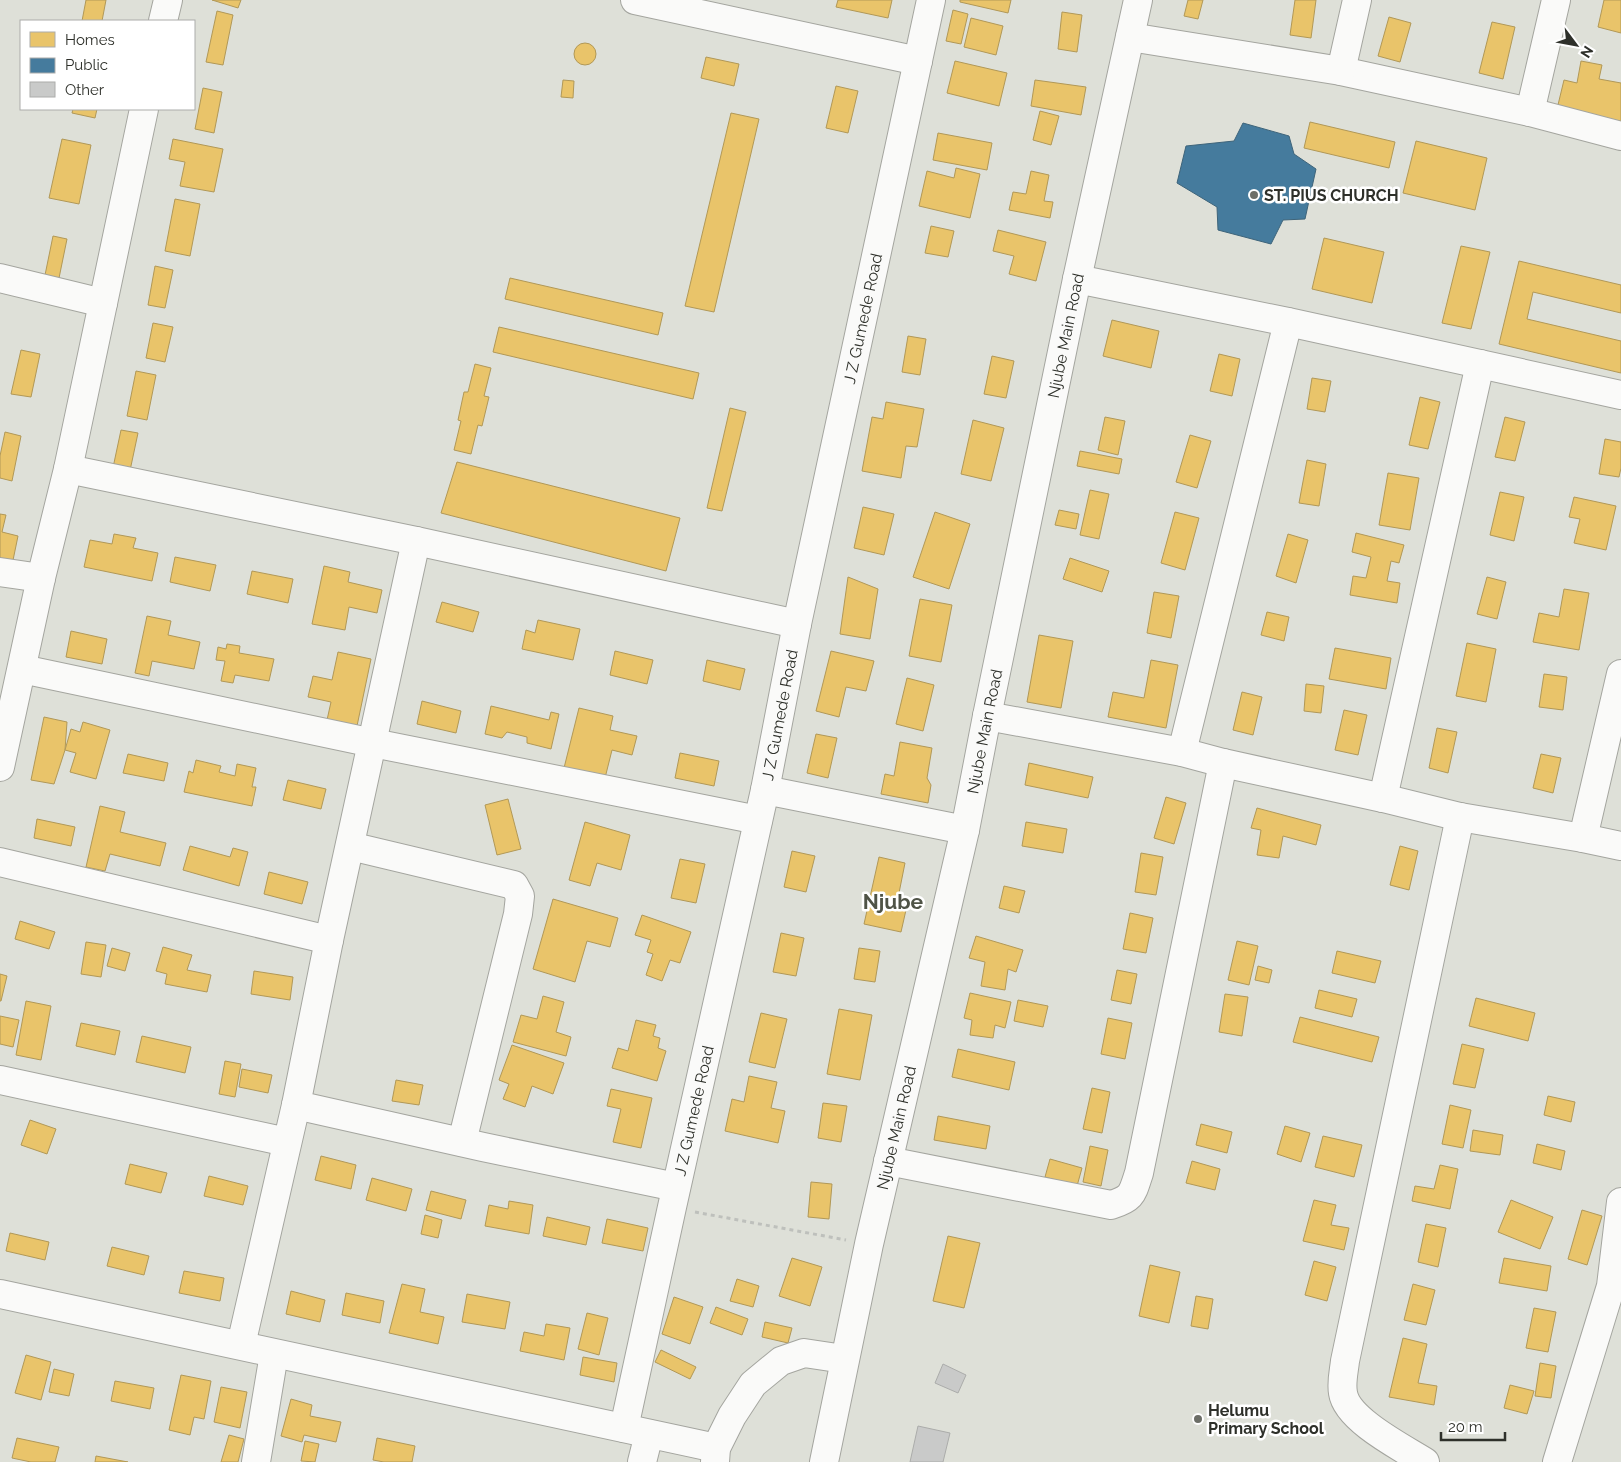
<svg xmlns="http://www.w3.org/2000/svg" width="1621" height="1462" font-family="Raleway,sans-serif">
  <rect width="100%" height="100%" fill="#dee0d8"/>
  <!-- homes -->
  <g fill="#e9c46a" stroke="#b19857">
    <polygon points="86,0 106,0 102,21 82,21"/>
    <polygon points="212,0 241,0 238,8"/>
    <polygon points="838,0 892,0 888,18 836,7"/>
    <polygon points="960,0 1011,0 1008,13 960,2"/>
    <polygon points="1188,0 1203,0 1198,19 1184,16"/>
    <polygon points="1295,0 1316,0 1311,38 1290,35"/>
    <polygon points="1604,0 1621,0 1621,33 1598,27"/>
    <polygon points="953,10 968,14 961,44 946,41"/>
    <polygon points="217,11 233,15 223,65 206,62"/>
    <polygon points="1062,12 1082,15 1077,52 1058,49"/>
    <polygon points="1389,17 1411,23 1400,62 1378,56"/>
    <polygon points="971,18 1003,26 996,55 964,47"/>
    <polygon points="1492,22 1515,27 1503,79 1479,73"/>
    <circle cx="585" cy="54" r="11"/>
    <polygon points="706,57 739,64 734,86 701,78"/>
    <polygon points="955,61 1007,73 999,106 947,93"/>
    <polygon points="1581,61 1602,65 1599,79 1621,83 1621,123 1557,109 1564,80 1577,83"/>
    <polygon points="563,80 574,81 573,98 561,97"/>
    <polygon points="1035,80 1086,87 1081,115 1031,106"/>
    <polygon points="836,86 858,91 848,133 826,128"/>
    <polygon points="203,88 222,92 214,133 195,129"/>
    <polygon points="73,109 97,109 95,118 72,113"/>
    <polygon points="1040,111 1059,116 1051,145 1033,140"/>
    <polygon points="731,113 759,119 714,312 685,306"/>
    <polygon points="1310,122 1395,142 1389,168 1304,148"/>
    <polygon points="938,133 992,143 987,170 933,160"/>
    <polygon points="62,139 91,145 79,204 49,198"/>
    <polygon points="173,139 223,149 214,192 180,186 185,162 169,159"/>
    <polygon points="1416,141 1487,158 1475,210 1403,193"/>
    <polygon points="956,168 980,174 970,218 919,206 927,171 954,178"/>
    <polygon points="1031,171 1049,175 1044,201 1053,202 1050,218 1009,210 1013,192 1026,194"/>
    <polygon points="175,199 200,204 190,256 165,251"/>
    <polygon points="931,226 954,231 948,257 925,253"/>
    <polygon points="998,230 1046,242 1036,281 1009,274 1014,256 993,251"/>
    <polygon points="53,236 67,239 58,283 44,280"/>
    <polygon points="1324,238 1384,252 1372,303 1312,289"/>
    <polygon points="1461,246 1490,252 1471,329 1442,323"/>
    <polygon points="1519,261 1621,285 1621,313 1533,292 1527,319 1621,341 1621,373 1499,344"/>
    <polygon points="155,266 173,270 165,308 148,305"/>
    <polygon points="510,278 663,313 658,335 505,299"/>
    <polygon points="1112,320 1159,331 1151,368 1103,356"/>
    <polygon points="153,323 173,327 165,362 146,358"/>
    <polygon points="499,327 699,373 693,399 493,352"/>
    <polygon points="908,336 926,339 920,375 902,372"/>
    <polygon points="21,350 40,354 31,397 11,394"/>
    <polygon points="1219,354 1240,359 1232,396 1210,391"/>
    <polygon points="992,356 1014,361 1006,398 984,394"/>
    <polygon points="475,364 491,368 484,396 489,397 482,426 478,425 471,454 454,450 461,421 458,420 464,392 468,392"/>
    <polygon points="136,371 156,375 147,420 127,416"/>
    <polygon points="1312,378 1331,381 1325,412 1307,409"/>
    <polygon points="1420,397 1440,402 1428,449 1409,445"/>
    <polygon points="886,402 924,409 917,447 906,446 901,478 862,471 872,417 883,419"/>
    <polygon points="730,408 746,412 722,511 707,508"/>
    <polygon points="1105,417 1125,421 1118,455 1098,450"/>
    <polygon points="1505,417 1525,422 1515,461 1495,457"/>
    <polygon points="973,420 1004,428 991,481 961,474"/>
    <polygon points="121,430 138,433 128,480 111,477"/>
    <polygon points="5,432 21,436 12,481 0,478 0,456"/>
    <polygon points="1190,435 1211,441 1197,488 1176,482"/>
    <polygon points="1605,439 1621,442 1621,468 1619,477 1599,474"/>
    <polygon points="1080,451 1122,459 1119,474 1077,466"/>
    <polygon points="1307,460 1326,464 1319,506 1299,503"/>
    <polygon points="457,462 680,518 666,571 441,513"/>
    <polygon points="1388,473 1419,478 1410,530 1379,525"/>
    <polygon points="1090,490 1109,494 1099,539 1080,535"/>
    <polygon points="1500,492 1524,497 1514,541 1490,535"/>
    <polygon points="1574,497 1616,506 1606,550 1574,543 1580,519 1569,517"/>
    <polygon points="863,507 894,514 884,555 854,548"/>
    <polygon points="1059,510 1079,514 1076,529 1055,525"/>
    <polygon points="935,512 970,524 949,589 913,577"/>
    <polygon points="1175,512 1199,518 1185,570 1161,563"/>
    <polygon points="0,514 6,515 2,532 18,536 11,570 0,568"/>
    <polygon points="1356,533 1404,545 1399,563 1391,561 1387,581 1400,583 1397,603 1350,595 1353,576 1366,578 1371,557 1352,552"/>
    <polygon points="114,534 136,538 133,548 158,553 152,581 84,567 90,540 112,544"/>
    <polygon points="1288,534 1308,540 1296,583 1276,576"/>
    <polygon points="175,557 216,565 210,591 170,582"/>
    <polygon points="1070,558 1109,571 1102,592 1063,579"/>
    <polygon points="324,566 350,572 348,582 382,590 377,613 349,607 345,630 312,624"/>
    <polygon points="252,571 293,579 288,603 247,594"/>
    <polygon points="848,577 878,589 870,639 840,634"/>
    <polygon points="1487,577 1506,582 1497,619 1477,614"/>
    <polygon points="1564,589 1589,593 1579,650 1533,642 1539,613 1559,617"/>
    <polygon points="1154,592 1179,596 1171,638 1147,633"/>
    <polygon points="920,599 952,605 941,662 909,656"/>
    <polygon points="442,602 479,612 473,632 436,622"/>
    <polygon points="1267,612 1289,617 1284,641 1261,635"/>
    <polygon points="147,616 171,621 168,635 200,642 194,669 152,661 149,676 135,673"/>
    <polygon points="538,620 580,629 573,660 522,649 526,630 535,633"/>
    <polygon points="71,631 107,639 102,664 66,657"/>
    <polygon points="1039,635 1073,641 1061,708 1027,702"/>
    <polygon points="1467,643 1496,649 1486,702 1456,696"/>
    <polygon points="227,644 240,646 239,653 274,659 269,681 235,675 233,683 221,681 225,661 216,660 218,647 226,649"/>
    <polygon points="1335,648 1391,658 1386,689 1329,679"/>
    <polygon points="615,651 653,660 647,684 610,675"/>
    <polygon points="831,651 874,661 866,691 846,687 839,717 816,711"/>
    <polygon points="338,652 371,659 357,726 327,720 331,702 308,697 313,676 332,680"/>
    <polygon points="707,660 745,669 740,690 703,681"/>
    <polygon points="1151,660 1178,665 1166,728 1108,717 1113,692 1144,698"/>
    <polygon points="1544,674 1567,677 1563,710 1539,707"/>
    <polygon points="907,678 934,685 923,731 896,724"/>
    <polygon points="1306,684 1324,686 1321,713 1304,711"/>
    <polygon points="1242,692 1262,697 1253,735 1233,730"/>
    <polygon points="422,701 461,711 456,733 417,724"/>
    <polygon points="491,706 549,720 551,712 559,714 551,749 527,743 527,737 507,732 502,738 485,734"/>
    <polygon points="579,708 613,716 610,730 637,736 632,755 612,750 605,778 564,768"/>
    <polygon points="1344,710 1367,715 1358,755 1335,750"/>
    <polygon points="44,717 67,722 65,750 54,784 31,780"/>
    <polygon points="83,722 110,730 96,779 70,772 76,753 65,750 71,729 80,732"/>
    <polygon points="1437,728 1457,732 1448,773 1429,768"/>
    <polygon points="816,734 837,738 828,778 807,773"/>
    <polygon points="900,742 932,748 927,778 931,785 928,803 881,794 885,774 894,776"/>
    <polygon points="680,753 719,761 714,786 675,778"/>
    <polygon points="128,754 168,763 164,781 123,773"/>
    <polygon points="1541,754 1561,758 1553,793 1533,788"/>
    <polygon points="196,760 221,766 219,772 235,776 237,764 256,768 252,787 256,787 252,806 184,792 189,771 193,773"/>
    <polygon points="1029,763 1093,777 1088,798 1025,785"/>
    <polygon points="288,780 326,789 321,809 283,800"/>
    <polygon points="1166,797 1186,803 1174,844 1154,838"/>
    <polygon points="508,799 521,849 497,855 485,805"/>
    <polygon points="100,806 125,812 120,832 166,843 160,866 110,854 105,871 86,867"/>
    <polygon points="1257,808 1321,825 1316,845 1283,836 1279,858 1257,855 1261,830 1251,828"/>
    <polygon points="37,819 75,827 71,846 34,838"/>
    <polygon points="585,822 630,835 621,870 597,863 590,886 569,880"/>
    <polygon points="1026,822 1067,829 1063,853 1022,846"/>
    <polygon points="190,846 230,857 233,848 248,852 239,886 183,870"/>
    <polygon points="1400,846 1418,851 1409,890 1390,885"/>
    <polygon points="792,851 815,856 806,892 784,887"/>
    <polygon points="1141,853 1163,857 1156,895 1135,892"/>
    <polygon points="879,857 905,863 896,908 906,910 901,932 864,924"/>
    <polygon points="680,859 705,864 696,903 671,898"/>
    <polygon points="269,872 308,882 302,904 264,894"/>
    <polygon points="1004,886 1025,891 1019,913 999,908"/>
    <polygon points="553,899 618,918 610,947 587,941 575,982 533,969"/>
    <polygon points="1130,913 1153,918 1146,953 1123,949"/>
    <polygon points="642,915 691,932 680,963 670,960 662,981 646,975 653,954 647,952 651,940 635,935"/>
    <polygon points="20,921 55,932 49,949 15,939"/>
    <polygon points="781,933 804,938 796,976 773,972"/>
    <polygon points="976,936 1023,950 1016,972 1008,969 1005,990 981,986 985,962 969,958"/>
    <polygon points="1237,941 1258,946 1249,985 1228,980"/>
    <polygon points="86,942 106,945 101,977 81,974"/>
    <polygon points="163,947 192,955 187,970 211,975 207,992 165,984 167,974 156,971"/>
    <polygon points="112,948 130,953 125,971 107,966"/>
    <polygon points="859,948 880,951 875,982 854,979"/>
    <polygon points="1337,951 1381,961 1375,983 1332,973"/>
    <polygon points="1258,966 1272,970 1269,983 1255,980"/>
    <polygon points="1117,970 1137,974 1131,1004 1111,1000"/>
    <polygon points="254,971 293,977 290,1000 251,994"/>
    <polygon points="0,974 7,976 1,1001 0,1001"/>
    <polygon points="1319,990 1357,999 1352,1017 1315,1008"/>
    <polygon points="970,993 1011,1002 1005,1028 995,1025 993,1038 970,1035 972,1020 964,1018"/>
    <polygon points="1225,994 1248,997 1242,1036 1219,1032"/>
    <polygon points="543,996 564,1002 556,1032 571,1037 566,1056 513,1042 521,1015 537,1019"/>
    <polygon points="1476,998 1535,1013 1528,1041 1469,1026"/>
    <polygon points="1018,1000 1048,1006 1043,1027 1014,1021"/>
    <polygon points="26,1001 51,1006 41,1060 16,1055"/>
    <polygon points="839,1009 872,1015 860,1080 827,1074"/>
    <polygon points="761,1013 787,1019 775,1068 749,1062"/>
    <polygon points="0,1016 19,1020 13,1047 0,1044"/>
    <polygon points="1300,1017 1379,1037 1372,1062 1293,1042"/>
    <polygon points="1108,1018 1132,1023 1125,1059 1101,1054"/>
    <polygon points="636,1020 656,1025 653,1036 660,1038 658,1048 666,1051 657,1081 612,1068 618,1048 628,1051"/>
    <polygon points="81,1023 120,1031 115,1055 76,1046"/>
    <polygon points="142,1036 191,1047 185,1073 136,1062"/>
    <polygon points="1462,1044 1484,1049 1475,1088 1453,1084"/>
    <polygon points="512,1045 564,1063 553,1094 532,1086 525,1107 503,1099 509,1084 499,1080"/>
    <polygon points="958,1049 1015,1062 1009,1090 952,1077"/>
    <polygon points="225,1061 241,1064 235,1097 219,1094"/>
    <polygon points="242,1069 272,1075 268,1093 239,1087"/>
    <polygon points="749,1076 777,1082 771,1108 785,1111 778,1143 725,1131 732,1099 744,1102"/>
    <polygon points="396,1080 423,1085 419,1105 392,1101"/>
    <polygon points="1092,1088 1110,1092 1102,1133 1083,1129"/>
    <polygon points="611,1089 652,1098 641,1148 613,1142 621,1109 607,1106"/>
    <polygon points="1548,1096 1575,1102 1571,1122 1544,1115"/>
    <polygon points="823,1103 847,1106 841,1142 818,1138"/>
    <polygon points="1450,1105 1471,1110 1463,1148 1442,1144"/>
    <polygon points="938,1116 990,1126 986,1149 934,1140"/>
    <polygon points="30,1120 56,1129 47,1154 21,1145"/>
    <polygon points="1201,1124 1232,1132 1227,1153 1196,1145"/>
    <polygon points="1285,1126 1310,1133 1301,1162 1277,1154"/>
    <polygon points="1473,1130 1503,1135 1500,1155 1470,1151"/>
    <polygon points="1323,1136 1362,1145 1354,1177 1315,1167"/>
    <polygon points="1537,1144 1565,1151 1561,1170 1533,1163"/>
    <polygon points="1090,1146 1108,1150 1101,1186 1083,1182"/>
    <polygon points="321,1156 356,1165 351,1189 315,1180"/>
    <polygon points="1050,1159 1082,1168 1077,1186 1045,1177"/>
    <polygon points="1192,1161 1220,1169 1215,1190 1186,1183"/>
    <polygon points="130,1164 167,1173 161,1193 125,1184"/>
    <polygon points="1440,1165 1458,1169 1450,1209 1412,1201 1415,1186 1434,1189"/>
    <polygon points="209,1176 248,1186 243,1205 204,1196"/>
    <polygon points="372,1178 412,1189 406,1211 366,1200"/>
    <polygon points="811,1182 832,1184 829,1219 808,1217"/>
    <polygon points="431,1191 466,1200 461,1219 426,1210"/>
    <polygon points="1314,1200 1336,1205 1331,1225 1349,1228 1344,1250 1303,1241"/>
    <polygon points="1511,1200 1553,1217 1540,1249 1498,1232"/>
    <polygon points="509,1201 533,1205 529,1234 485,1226 489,1205 508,1209"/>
    <polygon points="1582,1210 1602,1216 1587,1265 1568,1259"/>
    <polygon points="425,1215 442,1220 438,1238 421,1234"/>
    <polygon points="547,1217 590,1227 586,1245 543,1236"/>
    <polygon points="607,1219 648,1228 643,1251 602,1243"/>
    <polygon points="1426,1224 1446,1228 1438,1267 1418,1262"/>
    <polygon points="10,1233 49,1242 45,1260 6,1251"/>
    <polygon points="948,1236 980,1243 964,1308 933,1301"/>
    <polygon points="112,1247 149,1256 144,1275 107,1266"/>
    <polygon points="792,1258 822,1267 810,1306 779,1296"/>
    <polygon points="1504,1258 1551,1266 1547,1291 1499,1283"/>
    <polygon points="1314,1261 1336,1267 1327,1301 1305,1295"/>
    <polygon points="1150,1265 1180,1272 1169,1323 1139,1316"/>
    <polygon points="184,1271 224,1278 220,1301 179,1293"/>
    <polygon points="737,1279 759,1286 753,1307 730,1301"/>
    <polygon points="402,1284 425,1289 420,1312 444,1317 438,1344 389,1333"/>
    <polygon points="1413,1284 1435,1290 1426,1325 1404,1320"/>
    <polygon points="291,1291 325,1300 320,1322 286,1314"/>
    <polygon points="346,1293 384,1301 380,1323 342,1315"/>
    <polygon points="467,1294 510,1302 505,1329 462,1322"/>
    <polygon points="1196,1296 1213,1299 1208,1329 1191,1326"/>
    <polygon points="674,1297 703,1307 690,1344 662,1334"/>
    <polygon points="716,1307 748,1319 742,1335 710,1323"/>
    <polygon points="1534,1308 1556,1312 1548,1352 1526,1348"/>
    <polygon points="587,1313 608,1318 599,1355 578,1349"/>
    <polygon points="765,1322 792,1328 788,1343 762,1337"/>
    <polygon points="546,1324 570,1328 564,1360 520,1351 524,1332 544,1336"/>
    <polygon points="1403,1338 1427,1344 1418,1383 1437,1386 1434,1405 1389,1397"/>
    <polygon points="661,1350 696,1367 690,1379 655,1362"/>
    <polygon points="26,1355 51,1362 41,1400 15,1393"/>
    <polygon points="583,1357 617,1363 614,1382 580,1375"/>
    <polygon points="1540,1363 1556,1366 1551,1398 1535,1396"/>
    <polygon points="54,1369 74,1374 69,1396 49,1392"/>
    <polygon points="181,1375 211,1381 204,1419 194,1417 190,1435 169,1430"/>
    <polygon points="115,1381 154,1388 150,1409 111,1401"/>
    <polygon points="1510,1385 1534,1391 1527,1414 1504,1408"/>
    <polygon points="221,1387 247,1392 240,1428 214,1422"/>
    <polygon points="291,1399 312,1405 310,1416 341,1422 336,1442 304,1435 302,1442 281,1436"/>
    <polygon points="229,1435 244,1439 238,1462 221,1462"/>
    <polygon points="17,1438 59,1447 55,1462 31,1462 12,1458"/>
    <polygon points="377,1438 415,1446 412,1462 384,1462 373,1460"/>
    <polygon points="305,1441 319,1444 315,1462 301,1461"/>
    <polygon points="96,1456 128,1462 95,1462"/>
  </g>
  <!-- public -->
  <polygon fill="#457b9d" stroke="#3e647a" points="1243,123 1289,136 1294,154 1316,169 1305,219 1283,220 1271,244 1218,230 1217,207 1177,183 1186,146 1234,141"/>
  <!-- building -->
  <g fill="#c9cac9" stroke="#abacaa">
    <polygon points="943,1364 966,1375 958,1393 935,1383"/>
    <polygon points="918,1426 950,1433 943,1462 910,1462"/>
  </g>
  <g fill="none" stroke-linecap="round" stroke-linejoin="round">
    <!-- minor casing -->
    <g stroke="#a4a59f" stroke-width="30">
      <g id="minor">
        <polyline points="635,0 918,61"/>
        <polyline points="163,21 168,0"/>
        <polyline points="1130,37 1341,71 1530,112 1621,136"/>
        <polyline points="1341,71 1357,0"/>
        <polyline points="1530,112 1556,0"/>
        <polyline points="0,278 103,303"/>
        <polyline points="1077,279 1288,322 1621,395"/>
        <polyline points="68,469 416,541 797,624"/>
        <polyline points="0,572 41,578"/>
        <polyline points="22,669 373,743 758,820"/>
        <polyline points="987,716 1182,752 1223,763 1383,798 1460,817 1583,838 1621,846"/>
        <polyline points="1182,752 1288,322"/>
        <polyline points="0,767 41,578 68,469 144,109"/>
        <polyline points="765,790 965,830"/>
        <polyline points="1383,798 1480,364"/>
        <polyline points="1583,838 1621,674"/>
        <polyline points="350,846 514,885 520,896 518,914 462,1142"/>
        <polyline points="0,862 329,940"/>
        <polyline points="0,1080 287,1142"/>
        <polyline points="296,1105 483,1147 676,1187"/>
        <path d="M888,1161L1111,1205C1133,1198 1132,1194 1139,1173L1223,763"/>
        <polyline points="0,1294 716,1448"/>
        <polyline points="241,1345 296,1105 329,940 416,541"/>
        <path id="s1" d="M624,1428L672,1207L765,790L797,624L931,0"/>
        <polyline points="256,1462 274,1354"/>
        <polyline points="642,1462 649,1434"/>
        <polyline points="715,1462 716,1448 732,1416 753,1384 781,1361 804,1353 844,1359"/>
        <path id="s2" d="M824,1462L869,1244L965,830L987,716L1077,279L1138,0"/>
        <path d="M1425,1462C1403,1448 1347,1420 1343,1393C1341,1382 1344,1371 1345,1361L1460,817"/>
        <polyline points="1557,1462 1611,1286 1621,1202"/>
      </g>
    </g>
    <!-- path -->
    <polyline stroke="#bec0bc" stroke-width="3" stroke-dasharray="4 4" stroke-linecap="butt" points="695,1212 846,1240"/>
    <!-- minor -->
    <use href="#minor" stroke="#fafaf9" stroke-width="28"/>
  </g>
  <!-- markers -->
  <g fill="#6c6e67" stroke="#fff" stroke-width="2">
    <circle cx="1254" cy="195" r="5"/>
    <circle cx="1198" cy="1419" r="5"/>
  </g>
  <g text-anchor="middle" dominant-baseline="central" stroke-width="5" stroke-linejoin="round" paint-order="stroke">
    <!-- poi labels -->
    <g font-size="16" font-weight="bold" fill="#2e302a" stroke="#fff" text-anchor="start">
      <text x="1264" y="195">ST. PIUS CHURCH</text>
      <text x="1208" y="1410">Helumu<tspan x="1208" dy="18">Primary School</tspan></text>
    </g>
    <!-- street labels -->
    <g font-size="16" fill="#2e302a" stroke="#fff">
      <text stroke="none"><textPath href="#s1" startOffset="1135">J Z Gumede Road</textPath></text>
      <text stroke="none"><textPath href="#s2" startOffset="1152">Njube Main Road</textPath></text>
      <text stroke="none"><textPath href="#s1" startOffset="730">J Z Gumede Road</textPath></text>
      <text stroke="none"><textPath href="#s2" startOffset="748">Njube Main Road</textPath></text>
      <text stroke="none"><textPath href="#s1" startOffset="325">J Z Gumede Road</textPath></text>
      <text stroke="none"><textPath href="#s2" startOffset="342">Njube Main Road</textPath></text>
    </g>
    <!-- district labels -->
    <g font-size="21" font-weight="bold" fill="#4f5346" stroke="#fff">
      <text x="893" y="901">Njube</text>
    </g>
  </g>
  <!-- legend -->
  <rect x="20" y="20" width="175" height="90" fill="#ffffff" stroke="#abacaa"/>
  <rect x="30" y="32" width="25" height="15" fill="#e9c46a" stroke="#abacaa"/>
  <text x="65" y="45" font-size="15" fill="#2e302a">Homes</text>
  <rect x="30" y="58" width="25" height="15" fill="#457b9d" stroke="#abacaa"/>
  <text x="65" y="70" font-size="15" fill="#2e302a">Public</text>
  <rect x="30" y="82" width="25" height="15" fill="#c9cac9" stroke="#abacaa"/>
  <text x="65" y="95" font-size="15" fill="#2e302a">Other</text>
  <!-- north arrow -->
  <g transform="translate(1576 45) rotate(122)" stroke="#ffffff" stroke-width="4" paint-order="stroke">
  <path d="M0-4L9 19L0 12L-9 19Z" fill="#2e302a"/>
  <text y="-8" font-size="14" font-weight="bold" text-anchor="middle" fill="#2e302a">N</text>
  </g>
  <!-- scale -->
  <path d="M1441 1432v8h64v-8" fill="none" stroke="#2e302a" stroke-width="2.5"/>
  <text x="1448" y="1432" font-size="15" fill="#2e302a" stroke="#ffffff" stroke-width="4" paint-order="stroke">20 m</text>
</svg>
